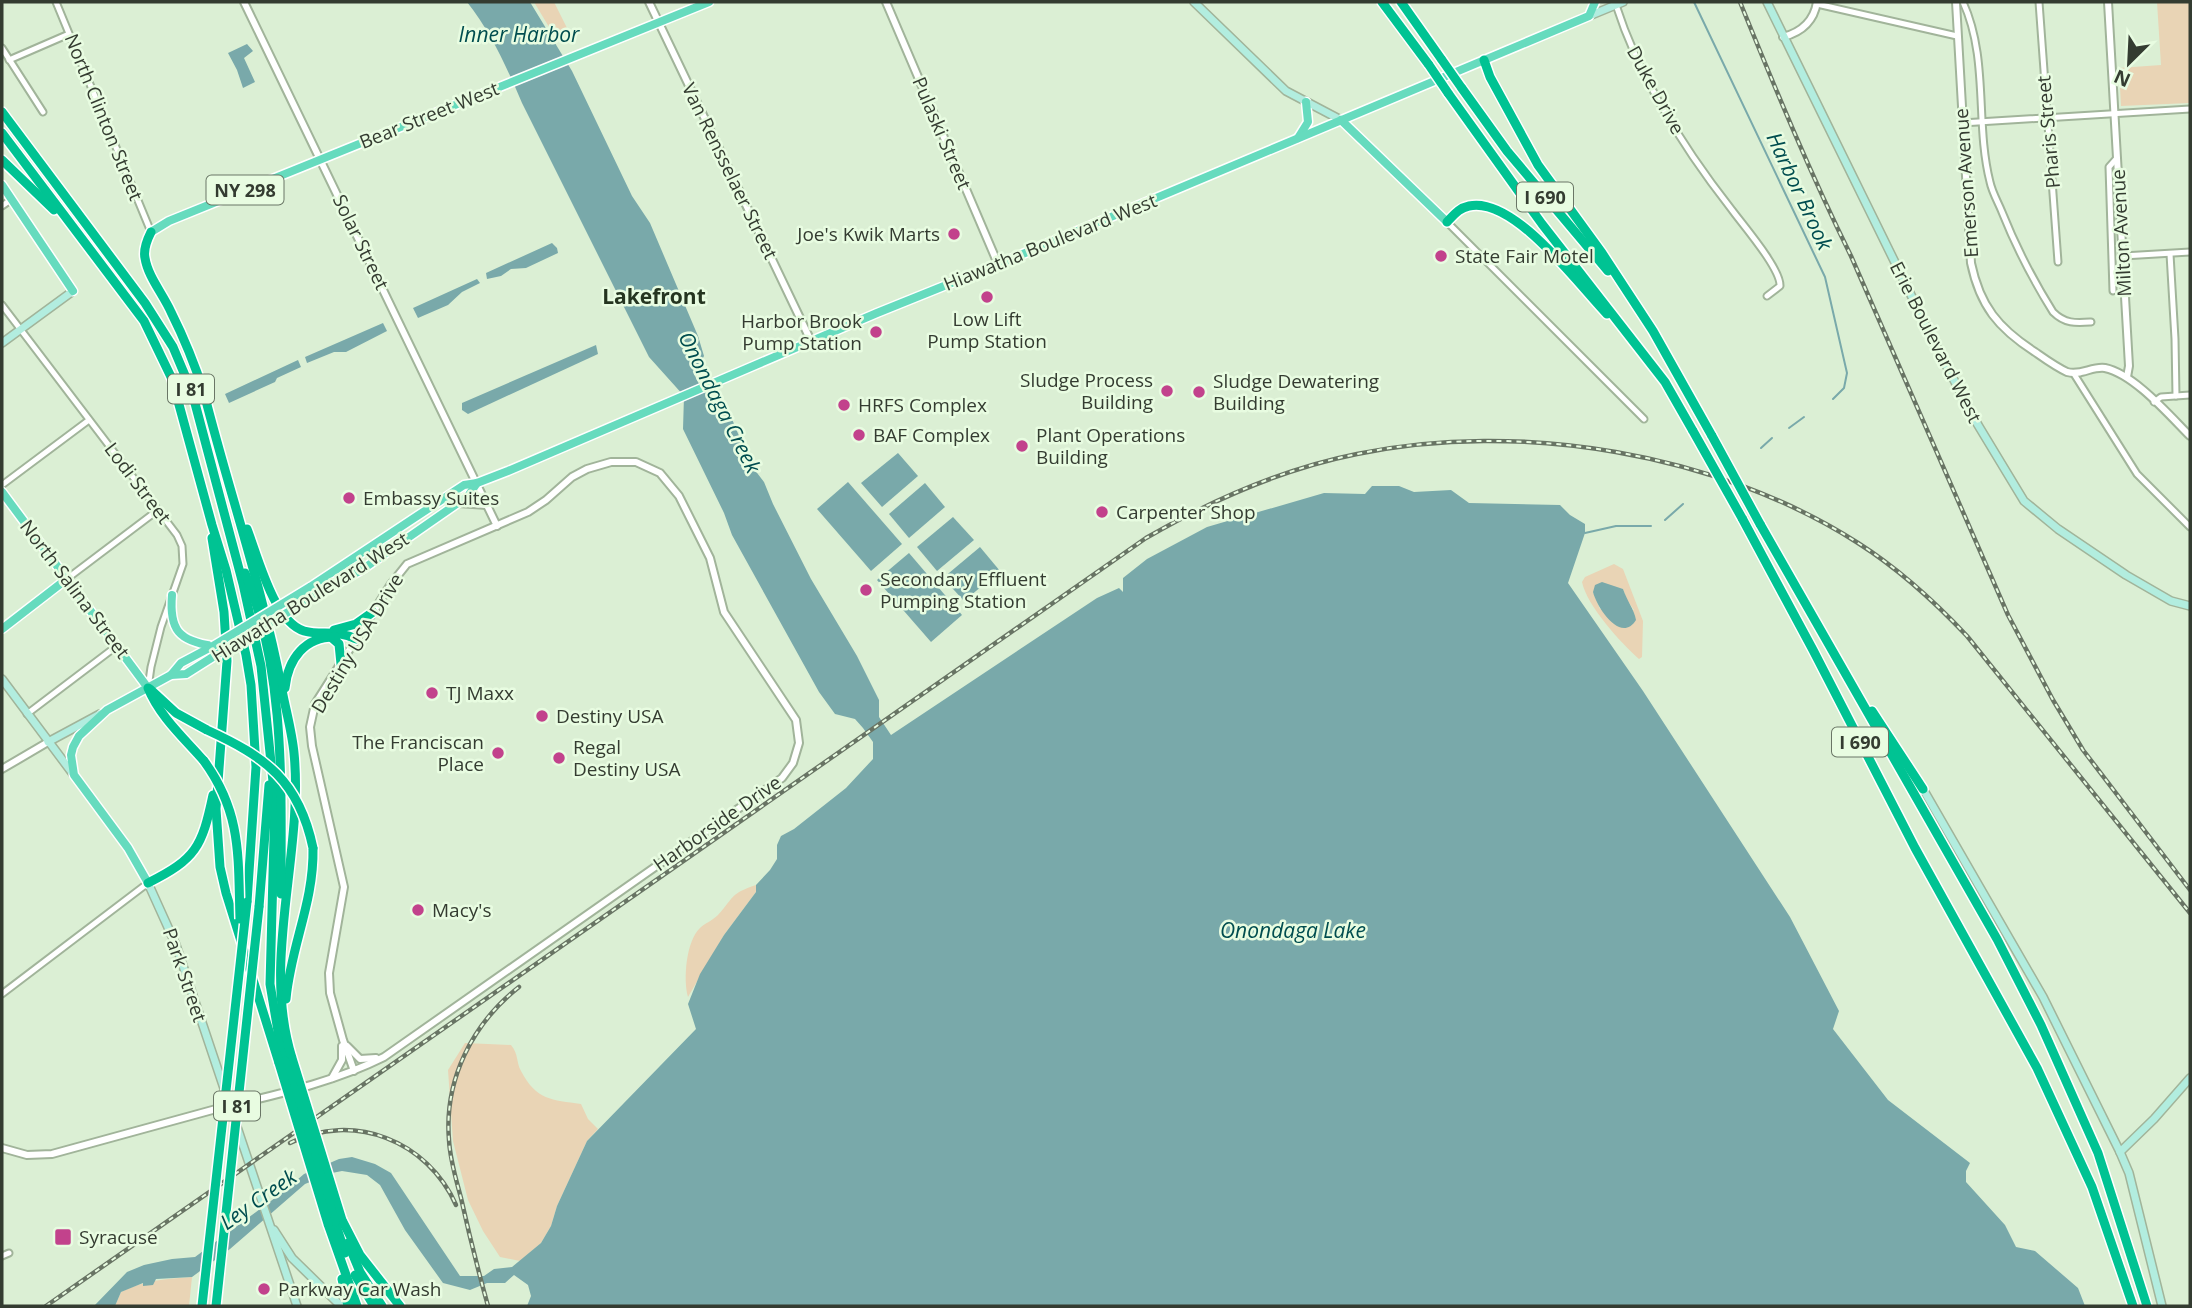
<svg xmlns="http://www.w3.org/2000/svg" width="2192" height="1308" font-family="'Open Sans',sans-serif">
  <rect width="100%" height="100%" fill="#dbefd4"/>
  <!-- green -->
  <g fill="#e9d4b5" fill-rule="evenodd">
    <polygon points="534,2 554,2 567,28 555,37"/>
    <polygon points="2157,2 2190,2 2190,103 2121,106 2119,68 2161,65"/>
    <path d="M1614,564L1623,569L1643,621L1642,657L1639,659C1621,643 1587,606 1582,582L1585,577ZM1615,587L1623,589L1627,600L1634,610L1600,609L1593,592Z"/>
    <path d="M756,885V892L724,935L688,997C683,980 686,941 700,928C705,923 712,921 718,915C735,896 730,894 756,885Z"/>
    <path d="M465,1043L511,1045C519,1055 516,1062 521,1071C536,1100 552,1100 581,1104L588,1119L598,1129L587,1141L557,1206L551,1226L541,1243L520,1261L500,1257L483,1231L468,1200L453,1141L448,1070Z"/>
    <path d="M192,1277L189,1306H115L121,1292C144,1280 166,1279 192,1277Z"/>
  </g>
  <!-- water -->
  <g fill="#79a9aa">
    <path d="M467,2H530L572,71L632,196L650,223L698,336L704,356L694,374L700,386L719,403L732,419L751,465L764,482L773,504L811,579L857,656L879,700V717L891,735L1097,598L1119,588L1123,592V578L1147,559L1207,527L1324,493L1365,494L1372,486H1399L1414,492L1451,490L1469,503L1560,505L1570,515L1585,524V533L1568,583L1643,691L1790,917L1839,1011L1833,1029L1888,1100L1970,1163L1966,1171V1182L2005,1225L2016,1247L2035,1251L2078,1288L2085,1306H527L531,1296L528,1285L514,1275L505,1283H487L470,1290L443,1283L405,1230L380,1185L367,1175L342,1171L332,1173L305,1184L230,1249L192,1277L156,1279L153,1285L143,1286V1283L121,1292L115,1306H94L127,1272L144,1265L172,1259L195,1257L283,1192L304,1174L339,1159L352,1157L375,1164L391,1173L460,1276H484L494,1269L512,1267L541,1243L551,1226L557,1206L587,1141L696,1029L688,1004L700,974L724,935L756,892V885L770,870L777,859V845L781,836L794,829L846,788L873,759V742L863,728L855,719L835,714L819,692L732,535L724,513L683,429L684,396L649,357L522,103C507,68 491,32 467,2Z"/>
    <polygon points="247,44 253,51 244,58 255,82 243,88 237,70 228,53"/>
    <polygon points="552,243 557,248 558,253 526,268 511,269 501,276 487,279 486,273"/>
    <polygon points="477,279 480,283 462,292 448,305 418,318 413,308"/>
    <polygon points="383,323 387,331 346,352 334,352 307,363 305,357"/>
    <polygon points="596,345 598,354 468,414 462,410 462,403"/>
    <polygon points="298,360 301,367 277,378 275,382 229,403 225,394"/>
    <polygon points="898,453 918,476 882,507 861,483"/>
    <polygon points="848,482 902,544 871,571 817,509"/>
    <polygon points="925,483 945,507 909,538 889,514"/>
    <polygon points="953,517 974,540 937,571 917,547"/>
    <polygon points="980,547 1000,571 964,601 943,578"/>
    <polygon points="909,553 962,615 931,642 877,580"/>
    <path d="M1602,582L1623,589C1627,601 1634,609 1636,620C1621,644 1597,608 1593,592L1595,585Z"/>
  </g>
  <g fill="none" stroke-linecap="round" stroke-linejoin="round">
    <!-- stream -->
    <g stroke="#79a9aa" stroke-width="2">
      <polyline points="1694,2 1825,277 1847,373 1844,388 1833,399"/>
      <polyline points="1789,428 1804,417"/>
      <polyline points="1761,448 1772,438"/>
      <polyline points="1665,520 1683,504"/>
      <polyline points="1585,533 1616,526 1651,526"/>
    </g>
    <!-- minor casing -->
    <g stroke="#a1b49a" stroke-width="9">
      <g id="minor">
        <polyline points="56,2 151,232"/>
        <path d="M1963,2C1989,59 1975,123 1990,182C1992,192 1998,202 2002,212C2016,247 2033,280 2053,312C2065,324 2076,323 2091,322"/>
        <polyline points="2039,2 2058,262"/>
        <polyline points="1817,4 1957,36"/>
        <path d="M1616,5C1639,77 1685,150 1732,210C1743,225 1781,269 1780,286L1767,296"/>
        <polyline points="2,48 43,112"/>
        <polyline points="9,60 69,34"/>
        <polyline points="1962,123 2190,109"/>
        <polyline points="2,206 12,199"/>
        <polyline points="1447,222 1644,419"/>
        <polyline points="2170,254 2175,339 2176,396"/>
        <polyline points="2123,256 2190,252"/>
        <polyline points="2113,291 2109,167 2117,158"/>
        <polyline points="2,305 177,535 182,546 183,564 161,627 151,667 148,688"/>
        <polyline points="2074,374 2137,474 2190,527"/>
        <polyline points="2154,402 2161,397 2190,395"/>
        <polyline points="2,485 89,420"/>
        <polyline points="68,578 158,510"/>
        <polyline points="27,714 118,645"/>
        <polyline points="2,994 148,883"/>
        <polyline points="2,1256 9,1253"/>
      </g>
    </g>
    <!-- tertiary casing -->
    <g stroke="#a1b49a" stroke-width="10">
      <g id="tertiary">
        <polyline points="244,2 497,526"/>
        <polyline points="649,2 811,341"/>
        <polyline points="886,2 998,264"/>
        <path d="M1956,2L1971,263C1980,306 1998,328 2035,352C2045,359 2056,367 2067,372C2081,376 2092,366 2105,368C2134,374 2169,415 2190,436"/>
        <polyline points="2108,2 2129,366 2127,377"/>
        <path d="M1783,37C1802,32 1814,21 1817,2"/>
        <polyline points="458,503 487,505"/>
        <polyline points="2,769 48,742"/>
        <polyline points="347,1046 360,1059 376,1058"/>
        <polyline points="332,1078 342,1060 342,1046"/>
        <path d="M237,1104C288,1092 338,1080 384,1057L782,778L793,763L799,743L796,720L724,612L710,558L679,496L660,473L636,462H611L587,469L572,477L546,500L528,512L407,564L391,584L315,704L310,727L312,746L344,887L329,973L330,993L343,1040L354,1071"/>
        <polyline points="2,1148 27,1155 52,1154 227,1106"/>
      </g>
    </g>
    <!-- secondary casing -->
    <g stroke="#a1b49a" stroke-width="10">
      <g id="secondary">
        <polyline points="1194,2 1286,91 1341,120"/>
        <polyline points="1767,2 1939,352 1978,425 2024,501 2058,529 2126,575 2171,601 2190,606"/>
        <polyline points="1589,16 1623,2"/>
        <polyline points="2,343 73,291"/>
        <polyline points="2,679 73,774"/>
        <polyline points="48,742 100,714"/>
        <polyline points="1923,789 2043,997 2120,1152 2129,1173 2162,1306"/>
        <polyline points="148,883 176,945 297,1306"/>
        <polyline points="2120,1152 2154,1119 2190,1078"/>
        <polyline points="274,1230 292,1258 341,1306"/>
      </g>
    </g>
    <!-- primary casing -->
    <g stroke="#fff" stroke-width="11">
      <g id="primary">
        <polyline points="1341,120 1447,222"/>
        <polyline points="1298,138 1308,122 1306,102"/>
        <polyline points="2,185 73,291"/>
        <polyline points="151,232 169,221 709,2"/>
        <polyline points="2,492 148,688"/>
        <polyline points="310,587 464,485 477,483 508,471 877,313 1006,261 1589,16 1595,2"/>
        <path d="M172,595C169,630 179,641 213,646"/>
        <polyline points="315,596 363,569 468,496 477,483"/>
        <polyline points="2,629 68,578"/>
        <polyline points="171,675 181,663 213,646"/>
        <polyline points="148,883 128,848 74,775 71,755 73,747 79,736 107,710 171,675 186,674 216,655"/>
      </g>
    </g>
    <!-- motorway casing -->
    <g stroke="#fff" stroke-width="12">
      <g id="motorway">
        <polyline points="1382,2 1429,65"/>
        <polyline points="1401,2 1442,60"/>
        <polyline points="1484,60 1490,77 1538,165 1602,253 1653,331 1712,436"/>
        <polyline points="1461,87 1507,151 1608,271"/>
        <polyline points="1448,93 1542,224 1665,382 1693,431"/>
        <polyline points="2,112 145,303 173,347 192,392 243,584 261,666 275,801 270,984 279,1037 285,1061"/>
        <polyline points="2,133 144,321 172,379 212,525 226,570 246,655 251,685 256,767 247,902"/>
        <polyline points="2,160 54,210"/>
        <path d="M1447,222C1454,215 1459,208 1469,206C1514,196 1578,284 1607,314"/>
        <path d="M151,232C147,240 143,249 145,258C148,277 163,294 171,312C184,338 195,365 204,393C229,492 263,589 282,690C286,711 292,732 294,753C304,854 261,959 292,1058"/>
        <polyline points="1742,518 1813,650 1915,848 2037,1068 2092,1187 2133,1306"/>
        <polyline points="1760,524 1997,939 2041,1025 2098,1153 2147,1306"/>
        <path d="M247,529C258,557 274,622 304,631C322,636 335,629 356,639"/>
        <polyline points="212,538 224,612 227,661 216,809 220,867 226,893 279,1063"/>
        <path d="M245,573C286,672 281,788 281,894"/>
        <polyline points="334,630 356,624 373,612"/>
        <polyline points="331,637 339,644 341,664"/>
        <path d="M148,688C160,717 184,738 204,761"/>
        <path d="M285,688C288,659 305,636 336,637"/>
        <polyline points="150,689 176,713 207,730"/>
        <polyline points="1872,711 1923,789"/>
        <path d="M148,883C196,859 202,847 213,795"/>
        <polyline points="259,907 269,785"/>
        <path d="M286,999C291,945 314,903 313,848"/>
        <polyline points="342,1220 360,1255 400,1306"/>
        <polyline points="335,1222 345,1253"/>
        <polyline points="328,1224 357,1306"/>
        <polyline points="348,1243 360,1272 382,1306"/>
        <polyline points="355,1275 374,1306"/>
        <polyline points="342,1279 348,1306"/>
      </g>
    </g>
    <!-- minor -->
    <use href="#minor" stroke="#fff" stroke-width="5"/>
    <!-- tertiary -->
    <use href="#tertiary" stroke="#fff" stroke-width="6"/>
    <!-- secondary -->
    <use href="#secondary" stroke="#b2eddf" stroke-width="7"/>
    <!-- primary -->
    <use href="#primary" stroke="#66dbbe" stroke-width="8"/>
    <!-- motorway -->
    <use href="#motorway" stroke="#00c393" stroke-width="9"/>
    <!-- rail casing -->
    <g stroke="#687464" stroke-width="4.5">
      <g id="rail">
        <path d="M1740,2C1775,88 1810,173 1851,256L2008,615L2053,700L2083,750L2190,890"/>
        <path d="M290,1143C353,1111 428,1141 456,1205"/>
        <path d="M46,1306L1146,538C1212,500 1282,469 1357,454C1519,420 1718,453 1858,543C1899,569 1934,601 1967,636L2190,913"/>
        <path d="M488,1306C478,1270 469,1234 461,1198C456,1179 450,1160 449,1140C444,1080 472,1024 519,987"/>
      </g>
    </g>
    <!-- rail -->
    <use href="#rail" stroke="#e8fce1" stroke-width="2" stroke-dasharray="5" stroke-linecap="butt"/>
    <!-- primary-bridge casing -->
    <g stroke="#fff" stroke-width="11" stroke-linecap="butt">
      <g id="primary-bridge">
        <polyline points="213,646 310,587"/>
        <polyline points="216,655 315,596"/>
      </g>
    </g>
    <!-- motorway-bridge casing -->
    <g stroke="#fff" stroke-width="12" stroke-linecap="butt">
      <g id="motorway-bridge">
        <polyline points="1442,60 1461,87"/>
        <polyline points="1429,65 1448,93"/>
        <polyline points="1693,431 1742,518"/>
        <polyline points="1712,436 1760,524"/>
        <path d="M207,730C266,757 299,781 313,848"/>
        <path d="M204,761C242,813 238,857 240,919"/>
        <polyline points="292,1058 342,1220"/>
        <polyline points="285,1061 335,1222"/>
        <polyline points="279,1063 328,1224"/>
        <polyline points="202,1306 247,902"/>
        <polyline points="216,1306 259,907"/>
      </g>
    </g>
    <!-- primary-bridge -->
    <use href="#primary-bridge" stroke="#66dbbe" stroke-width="8"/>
    <!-- motorway-bridge -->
    <use href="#motorway-bridge" stroke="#00c393" stroke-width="9"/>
  </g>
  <!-- markers -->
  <g fill="#c2428c" stroke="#e8fce1" stroke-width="2.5">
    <circle cx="954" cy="234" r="7"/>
    <circle cx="1441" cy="256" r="7"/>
    <circle cx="987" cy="297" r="7"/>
    <circle cx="876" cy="332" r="7"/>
    <circle cx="1167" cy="391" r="7"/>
    <circle cx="1199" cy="392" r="7"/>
    <circle cx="844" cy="405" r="7"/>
    <circle cx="859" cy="435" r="7"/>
    <circle cx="1022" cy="446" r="7"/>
    <circle cx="349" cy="498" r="7"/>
    <circle cx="1102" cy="512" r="7"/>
    <circle cx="866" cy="590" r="7"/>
    <circle cx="432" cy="693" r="7"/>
    <circle cx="542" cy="716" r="7"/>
    <circle cx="498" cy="753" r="7"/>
    <circle cx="559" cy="758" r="7"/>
    <circle cx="418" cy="910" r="7"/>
    <rect x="54" y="1228" width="18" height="18" rx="3.5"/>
    <circle cx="264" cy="1289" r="7"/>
  </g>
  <g text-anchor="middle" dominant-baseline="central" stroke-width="5" stroke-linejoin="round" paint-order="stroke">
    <!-- shield labels -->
    <g fill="#e8fce1" stroke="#6a7666" stroke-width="2">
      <rect x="206.5" y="175.5" width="77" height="29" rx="5"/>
      <rect x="1517" y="182.5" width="56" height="29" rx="5"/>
      <rect x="168" y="374.5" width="46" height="29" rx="5"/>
      <rect x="1832" y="727.5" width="56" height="29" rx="5"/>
      <rect x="214" y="1091.5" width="46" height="29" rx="5"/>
    </g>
    <g font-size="18" font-weight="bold" fill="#343c31">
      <text x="245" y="190">NY 298</text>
      <text x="1545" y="197">I 690</text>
      <text x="191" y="389">I 81</text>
      <text x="1860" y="742">I 690</text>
      <text x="237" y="1106">I 81</text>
    </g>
    <!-- street labels -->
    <g font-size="19" fill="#343c31" stroke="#e8fce1">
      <text transform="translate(1656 90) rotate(61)">Duke Drive</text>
      <text transform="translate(429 115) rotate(-22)">Bear Street West</text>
      <text transform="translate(104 117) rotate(68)">North Clinton Street</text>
      <text transform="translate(2048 132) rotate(-95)">Pharis Street</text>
      <text transform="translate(942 133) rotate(67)">Pulaski Street</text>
      <text transform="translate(730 171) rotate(64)">Van Rensselaer Street</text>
      <text transform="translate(1966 183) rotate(-94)">Emerson Avenue</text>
      <text transform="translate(2121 233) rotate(-93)">Milton Avenue</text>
      <text transform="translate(361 242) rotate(64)">Solar Street</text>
      <text transform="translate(1050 242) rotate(-22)">Hiawatha Boulevard West</text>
      <text transform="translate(1936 342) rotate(63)">Erie Boulevard West</text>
      <text transform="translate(138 483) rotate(53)">Lodi Street</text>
      <text transform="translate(75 589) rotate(53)">North Salina Street</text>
      <text transform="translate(310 597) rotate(-32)">Hiawatha Boulevard West</text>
      <text transform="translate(357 643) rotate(-59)">Destiny USA Drive</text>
      <text transform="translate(717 823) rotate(-35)">Harborside Drive</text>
      <text transform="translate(185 975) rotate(71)">Park Street</text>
    </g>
    <!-- poi labels -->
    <g font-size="19" fill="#343c31" stroke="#e8fce1" text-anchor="start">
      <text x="940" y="234" text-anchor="end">Joe's Kwik Marts</text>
      <text x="1455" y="256">State Fair Motel</text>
      <text x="987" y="319" text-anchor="middle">Low Lift<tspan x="987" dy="22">Pump Station</tspan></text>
      <text x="862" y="321" text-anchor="end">Harbor Brook<tspan x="862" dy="22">Pump Station</tspan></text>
      <text x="1153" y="380" text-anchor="end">Sludge Process<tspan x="1153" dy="22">Building</tspan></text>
      <text x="1213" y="381">Sludge Dewatering<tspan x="1213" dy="22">Building</tspan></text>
      <text x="858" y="405">HRFS Complex</text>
      <text x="873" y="435">BAF Complex</text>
      <text x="1036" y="435">Plant Operations<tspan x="1036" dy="22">Building</tspan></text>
      <text x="363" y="498">Embassy Suites</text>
      <text x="1116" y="512">Carpenter Shop</text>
      <text x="880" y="579">Secondary Effluent<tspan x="880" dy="22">Pumping Station</tspan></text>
      <text x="446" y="693">TJ Maxx</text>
      <text x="556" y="716">Destiny USA</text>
      <text x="484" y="742" text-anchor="end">The Franciscan<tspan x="484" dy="22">Place</tspan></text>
      <text x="573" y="747">Regal<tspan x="573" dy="22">Destiny USA</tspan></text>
      <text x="432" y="910">Macy's</text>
      <text x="79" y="1237">Syracuse</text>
      <text x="278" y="1289">Parkway Car Wash</text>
    </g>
    <!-- water labels -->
    <g font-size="21" font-style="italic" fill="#004d4f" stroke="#e8fce1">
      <text x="519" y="34">Inner Harbor</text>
      <text transform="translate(1800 191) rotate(65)">Harbor Brook</text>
      <text transform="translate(720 402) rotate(63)">Onondaga Creek</text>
      <text x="1293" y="930">Onondaga Lake</text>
      <text transform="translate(258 1199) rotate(-35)">Ley Creek</text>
    </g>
    <!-- neighbourhood labels -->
    <g font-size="21" font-weight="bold" fill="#253520" stroke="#e8fce1">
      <text x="654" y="296">Lakefront</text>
    </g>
  </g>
  <!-- border -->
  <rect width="2192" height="1308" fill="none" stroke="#343c31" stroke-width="7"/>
  <!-- north arrow -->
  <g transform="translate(2129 63) rotate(204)" stroke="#e8fce1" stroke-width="5" paint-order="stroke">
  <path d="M0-5L12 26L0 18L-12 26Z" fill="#343c31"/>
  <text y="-10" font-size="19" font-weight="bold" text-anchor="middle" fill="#343c31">N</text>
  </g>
</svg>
